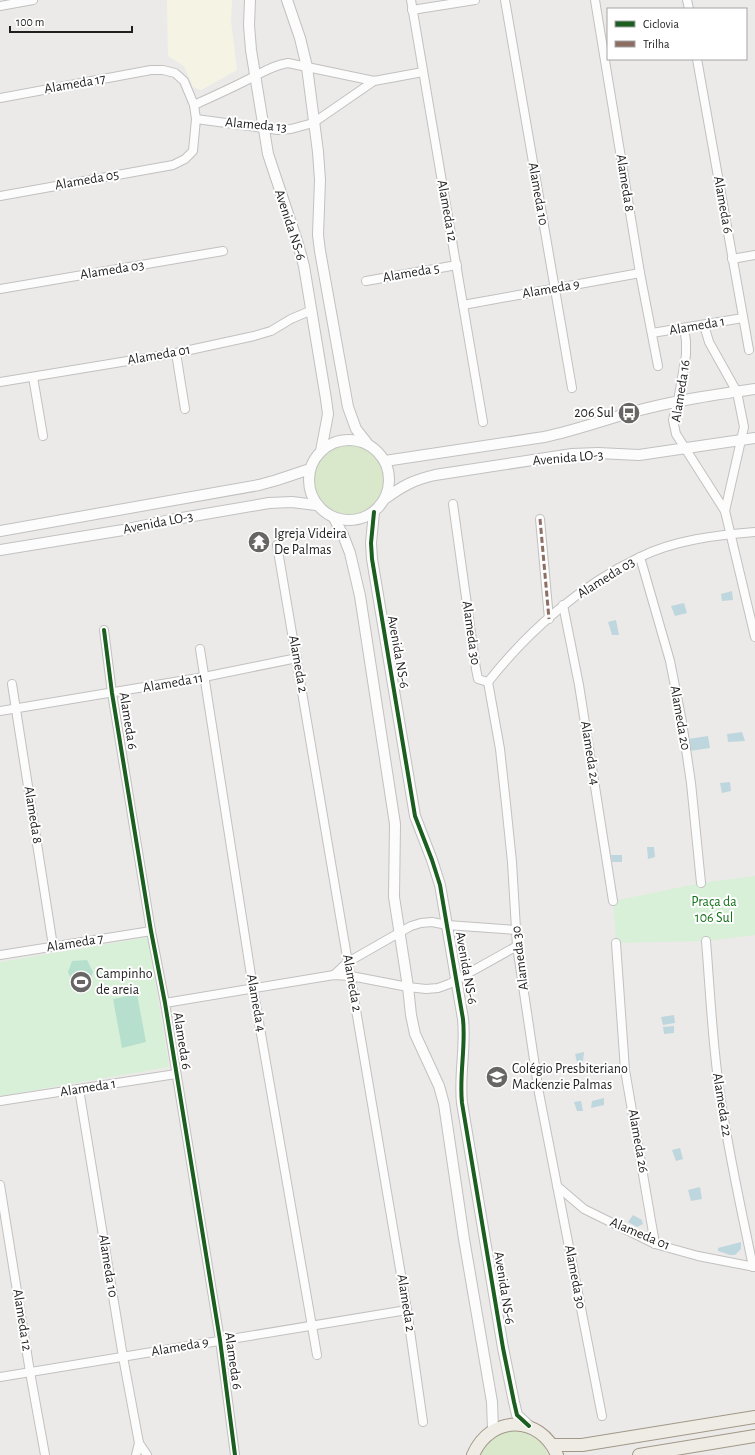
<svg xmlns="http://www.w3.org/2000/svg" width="755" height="1455" font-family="'Alegreya Sans',sans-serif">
  <rect width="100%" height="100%" fill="#eceae8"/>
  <!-- education -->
  <polygon fill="#f5f4e4" points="167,0 232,0 231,21 237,70 201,90 193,87 184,66 168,56"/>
  <!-- grass -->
  <g fill="#d9e7ca">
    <circle cx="349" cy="480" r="35"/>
    <path d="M508,1431C525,1431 542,1437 548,1455H481C484,1442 496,1436 508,1431Z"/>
  </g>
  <!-- park -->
  <g fill="#d8f0d8">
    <polygon points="755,876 755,935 706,941 616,943 613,901 701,883"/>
    <polygon points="148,937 169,1067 0,1096 0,962"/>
  </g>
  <!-- pitch -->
  <g fill="#b7dfce">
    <polygon points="87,960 93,972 87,991 77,993 68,972 72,961"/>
    <polygon points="137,994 146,1042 122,1048 113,999"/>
  </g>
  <!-- water -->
  <g fill="#bed6dd">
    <polygon points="732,591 733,600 722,601 721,594"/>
    <polygon points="684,603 687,613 675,616 671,606"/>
    <polygon points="616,620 619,635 612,635 608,622"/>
    <polygon points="742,732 745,741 728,742 727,734"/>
    <polygon points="708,736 710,748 690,751 688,739"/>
    <polygon points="730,782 731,791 722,793 720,783"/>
    <polygon points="647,847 654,847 655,857 648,859"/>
    <polygon points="611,855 622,855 622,862 612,862"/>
    <polygon points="674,1015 675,1023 663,1025 661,1017"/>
    <polygon points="674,1026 674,1033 664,1034 663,1027"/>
    <polygon points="584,1052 583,1061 577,1062 575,1054"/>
    <polygon points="604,1098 604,1105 591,1108 592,1101"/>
    <polygon points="581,1101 583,1111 577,1111 574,1102"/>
    <polygon points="680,1148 683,1159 676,1161 672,1150"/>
    <polygon points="700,1187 702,1199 691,1201 688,1190"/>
    <polygon points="633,1215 642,1220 643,1224 637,1227 628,1222"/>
    <polygon points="741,1242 741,1249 735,1255 730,1255 718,1251 718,1248"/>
  </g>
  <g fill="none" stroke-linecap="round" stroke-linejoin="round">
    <!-- minor casing -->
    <g stroke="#c2c1c0" stroke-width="10">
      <g id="minor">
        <polyline points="411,0 483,422"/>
        <polyline points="505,0 572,388"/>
        <polyline points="595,0 640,273 658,366"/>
        <polyline points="687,0 689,9"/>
        <polyline points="0,6 33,0"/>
        <polyline points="412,10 475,0"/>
        <polyline points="697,59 749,350"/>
        <polyline points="0,98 151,70 163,70 175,73 184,81 194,105 196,119 193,151 185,159 173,165 0,196"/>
        <path d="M194,105C214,96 234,87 253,77C265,71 274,65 288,63L374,81L423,72"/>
        <polyline points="196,119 278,130 291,129 313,123 374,81"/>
        <polyline points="732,259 755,255"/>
        <polyline points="366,281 457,265"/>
        <polyline points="0,289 223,251"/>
        <polyline points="463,305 640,273"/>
        <polyline points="704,325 709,342 737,392 744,427 725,511"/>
        <polyline points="684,328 686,341 686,355 678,401 673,420 676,434 725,511 755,637"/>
        <polyline points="652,333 743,318"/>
        <polyline points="176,353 185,409"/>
        <polyline points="33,377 43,436"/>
        <polyline points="0,382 176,353 254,336 271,331 291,319 312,310"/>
        <polyline points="453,504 476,669 478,679 488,682"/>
        <polyline points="540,519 549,619"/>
        <polyline points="277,545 407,1310 423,1422"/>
        <polyline points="640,557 670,661 682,722 691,783 701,883"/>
        <polyline points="563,605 579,685 613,901"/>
        <polyline points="104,630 112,693 151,931 165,1003 220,1340 235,1455"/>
        <polyline points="200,649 253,988 317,1355"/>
        <polyline points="488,682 500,749 506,804 512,862 517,946 539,1093 602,1416"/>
        <path d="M488,682C528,631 581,585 640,557C675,540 716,535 755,532"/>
        <polyline points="12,684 53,946"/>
        <polyline points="0,711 204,677 297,658"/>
        <path d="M706,941C710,989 712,1038 719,1087C727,1147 741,1207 753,1267"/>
        <polyline points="616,943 625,1070 655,1244"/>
        <polyline points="0,955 151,931"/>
        <polyline points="334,975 348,962 411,926 421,923 432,922 447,925 516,930"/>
        <polyline points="165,1003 334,975 351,976 408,987 426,989 438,988 449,984 517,946"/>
        <polyline points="79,1089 123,1357 139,1443 147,1455"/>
        <polyline points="0,1101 176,1074"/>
        <polyline points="0,1185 30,1372 45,1455"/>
        <polyline points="557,1186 584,1209 655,1244 698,1256 755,1267"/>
        <polyline points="0,1377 407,1310"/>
        <polyline points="136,1455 139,1443"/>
      </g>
    </g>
    <!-- tertiary casing -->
    <g stroke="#c2c1c0" stroke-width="12">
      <g id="tertiary">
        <polyline points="250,0 249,25 251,50 268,154 298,244 304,266 326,399 328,414 321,451"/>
        <polyline points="287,0 300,38 307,67 318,152 320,180 318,235 320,251 348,407 356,429 367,443"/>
        <circle cx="349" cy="480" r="40"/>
        <path d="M385,461L544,437C573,431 601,421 629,413C671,401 713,395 755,389"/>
        <path d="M386,498C404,485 414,480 435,475L572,454L598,453L639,455L755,438"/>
        <path d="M374,512L371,543L372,559L415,816L432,860L440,885L463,1019C466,1047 459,1075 462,1103L503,1348L514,1402L517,1415L529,1426"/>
        <polyline points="334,518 343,535 350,553 360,596 395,824 394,897 408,987 411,1015 415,1034 439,1086 444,1104 464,1239 492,1402 493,1430"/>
        <polyline points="0,531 259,485 277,480 310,469"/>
        <polyline points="0,550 123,530 170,520 269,503 292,502 316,505"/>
      </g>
    </g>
    <!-- primary casing -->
    <g stroke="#a19887" stroke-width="14">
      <g id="primary">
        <polyline points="553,1445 582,1445 755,1417"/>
        <path d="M473,1455C491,1414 540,1415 557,1455"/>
        <polyline points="639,1455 755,1436"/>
      </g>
    </g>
    <!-- minor -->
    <use href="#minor" stroke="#fcfcfc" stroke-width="8"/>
    <!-- tertiary -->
    <use href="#tertiary" stroke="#fcfcfc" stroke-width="10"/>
    <!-- primary -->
    <use href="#primary" stroke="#efebe5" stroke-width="12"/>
    <!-- quiet -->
    <polyline stroke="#8d6e63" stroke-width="3" stroke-dasharray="6 3" stroke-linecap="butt" points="540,519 549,619"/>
    <!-- cycleway casing -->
    <g stroke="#fff" stroke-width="6">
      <g id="cycleway">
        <path d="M374,512L371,543L372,559L415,816L432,860L440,885L463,1019C466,1047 459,1075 462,1103L503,1348L514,1402L517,1415L529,1426"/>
        <polyline points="104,630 112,693 151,931 165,1003 220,1340 235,1455"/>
      </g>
    </g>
    <!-- cycleway -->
    <use href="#cycleway" stroke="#1b5e20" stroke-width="4"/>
  </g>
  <!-- icons -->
  <defs>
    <g id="bus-disc" transform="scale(1.15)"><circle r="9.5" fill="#676665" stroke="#fff"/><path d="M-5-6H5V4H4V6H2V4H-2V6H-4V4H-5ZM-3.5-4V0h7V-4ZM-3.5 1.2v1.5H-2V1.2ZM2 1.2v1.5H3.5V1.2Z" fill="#fff"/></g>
    <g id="temple-disc" transform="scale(1.15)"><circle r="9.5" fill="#676665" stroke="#fff"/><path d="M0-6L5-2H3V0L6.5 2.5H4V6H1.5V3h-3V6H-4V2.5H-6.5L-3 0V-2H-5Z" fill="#fff"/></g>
    <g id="stadium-disc" transform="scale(1.15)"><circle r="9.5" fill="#676665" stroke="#fff"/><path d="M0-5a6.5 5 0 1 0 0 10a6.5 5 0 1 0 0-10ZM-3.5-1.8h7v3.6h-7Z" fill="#fff"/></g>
    <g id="school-disc" transform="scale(1.15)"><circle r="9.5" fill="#676665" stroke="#fff"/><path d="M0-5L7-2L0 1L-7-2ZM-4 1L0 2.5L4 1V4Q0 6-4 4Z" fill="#fff"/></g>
  </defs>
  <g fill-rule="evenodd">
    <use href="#bus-disc" x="629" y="413"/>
    <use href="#temple-disc" x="259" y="542"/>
    <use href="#stadium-disc" x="81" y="982"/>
    <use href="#school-disc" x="497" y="1077"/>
  </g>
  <g text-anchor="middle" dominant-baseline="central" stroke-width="4" stroke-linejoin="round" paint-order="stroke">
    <!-- street labels -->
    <g font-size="14" fill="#1f1f1f" stroke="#fff">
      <text transform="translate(75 84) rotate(-10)">Alameda 17</text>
      <text transform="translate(256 125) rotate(5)">Alameda 13</text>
      <text transform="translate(87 180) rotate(-10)">Alameda 05</text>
      <text transform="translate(625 183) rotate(81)">Alameda 8</text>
      <text transform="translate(538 194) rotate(80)">Alameda 10</text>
      <text transform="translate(723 205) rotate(80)">Alameda 6</text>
      <text transform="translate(447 211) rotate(80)">Alameda 12</text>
      <text transform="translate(290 225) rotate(72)">Avenida NS-6</text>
      <text transform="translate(112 270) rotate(-9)">Alameda 03</text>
      <text transform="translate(411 273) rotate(-10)">Alameda 5</text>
      <text transform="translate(551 289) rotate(-10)">Alameda 9</text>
      <text transform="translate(697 326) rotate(-10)">Alameda 1</text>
      <text transform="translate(159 355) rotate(-10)">Alameda 01</text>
      <text transform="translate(681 391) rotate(-81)">Alameda 16</text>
      <text transform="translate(568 458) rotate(-5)">Avenida LO-3</text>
      <text transform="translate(158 523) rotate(-11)">Avenida LO-3</text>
      <text transform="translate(606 578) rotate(-32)">Alameda 03</text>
      <text transform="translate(471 633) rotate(82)">Alameda 30</text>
      <text transform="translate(398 652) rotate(80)">Avenida NS-6</text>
      <text transform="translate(298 664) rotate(80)">Alameda 2</text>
      <text transform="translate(173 683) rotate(-10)">Alameda 11</text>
      <text transform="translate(680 718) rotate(80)">Alameda 20</text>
      <text transform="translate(128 721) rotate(81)">Alameda 6</text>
      <text transform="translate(590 753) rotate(81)">Alameda 24</text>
      <text transform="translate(33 815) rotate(81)">Alameda 8</text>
      <text transform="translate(75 943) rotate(-9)">Alameda 7</text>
      <text transform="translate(520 958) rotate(-97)">Alameda 30</text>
      <text transform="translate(466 968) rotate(80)">Avenida NS-6</text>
      <text transform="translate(352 983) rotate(80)">Alameda 2</text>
      <text transform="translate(256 1003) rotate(80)">Alameda 4</text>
      <text transform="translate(182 1041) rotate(81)">Alameda 6</text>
      <text transform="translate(88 1088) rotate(-9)">Alameda 1</text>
      <text transform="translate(722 1105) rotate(81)">Alameda 22</text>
      <text transform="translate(638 1141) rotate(80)">Alameda 26</text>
      <text transform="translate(640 1234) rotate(23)">Alameda 01</text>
      <text transform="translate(108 1266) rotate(81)">Alameda 10</text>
      <text transform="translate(575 1277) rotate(79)">Alameda 30</text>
      <text transform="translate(504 1288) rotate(81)">Avenida NS-6</text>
      <text transform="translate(406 1303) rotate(81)">Alameda 2</text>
      <text transform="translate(22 1320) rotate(81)">Alameda 12</text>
      <text transform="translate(180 1347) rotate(-10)">Alameda 9</text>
      <text transform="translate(233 1361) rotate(82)">Alameda 6</text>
    </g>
    <!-- poi labels -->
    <g font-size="14" fill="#1f1f1f" stroke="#fff" text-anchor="start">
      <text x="614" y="413" text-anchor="end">206 Sul</text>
      <text x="274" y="534">Igreja Videira<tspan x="274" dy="16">De Palmas</tspan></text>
      <text x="96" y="974">Campinho<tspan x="96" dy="16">de areia</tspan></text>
      <text x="512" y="1069">Colégio Presbiteriano<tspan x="512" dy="16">Mackenzie Palmas</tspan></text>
    </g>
    <!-- park labels -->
    <g font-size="14" fill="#16731d" stroke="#fff">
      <text x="714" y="902">Praça da<tspan x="714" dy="16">106 Sul</tspan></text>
    </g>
  </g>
  <!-- legend -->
  <rect x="607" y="8" width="140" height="52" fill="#ffffff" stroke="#a5a5a5"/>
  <rect x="615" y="21" width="20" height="6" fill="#1b5e20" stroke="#a5a5a5"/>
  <text x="643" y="28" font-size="12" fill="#1f1f1f">Ciclovia</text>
  <rect x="615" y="41" width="20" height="6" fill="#8d6e63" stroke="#a5a5a5"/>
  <text x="643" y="48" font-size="12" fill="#1f1f1f">Trilha</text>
  <!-- scale -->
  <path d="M10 26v6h122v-6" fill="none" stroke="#1f1f1f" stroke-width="2"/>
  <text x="16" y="26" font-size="12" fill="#1f1f1f" stroke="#ffffff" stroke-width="3" paint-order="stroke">100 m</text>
</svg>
